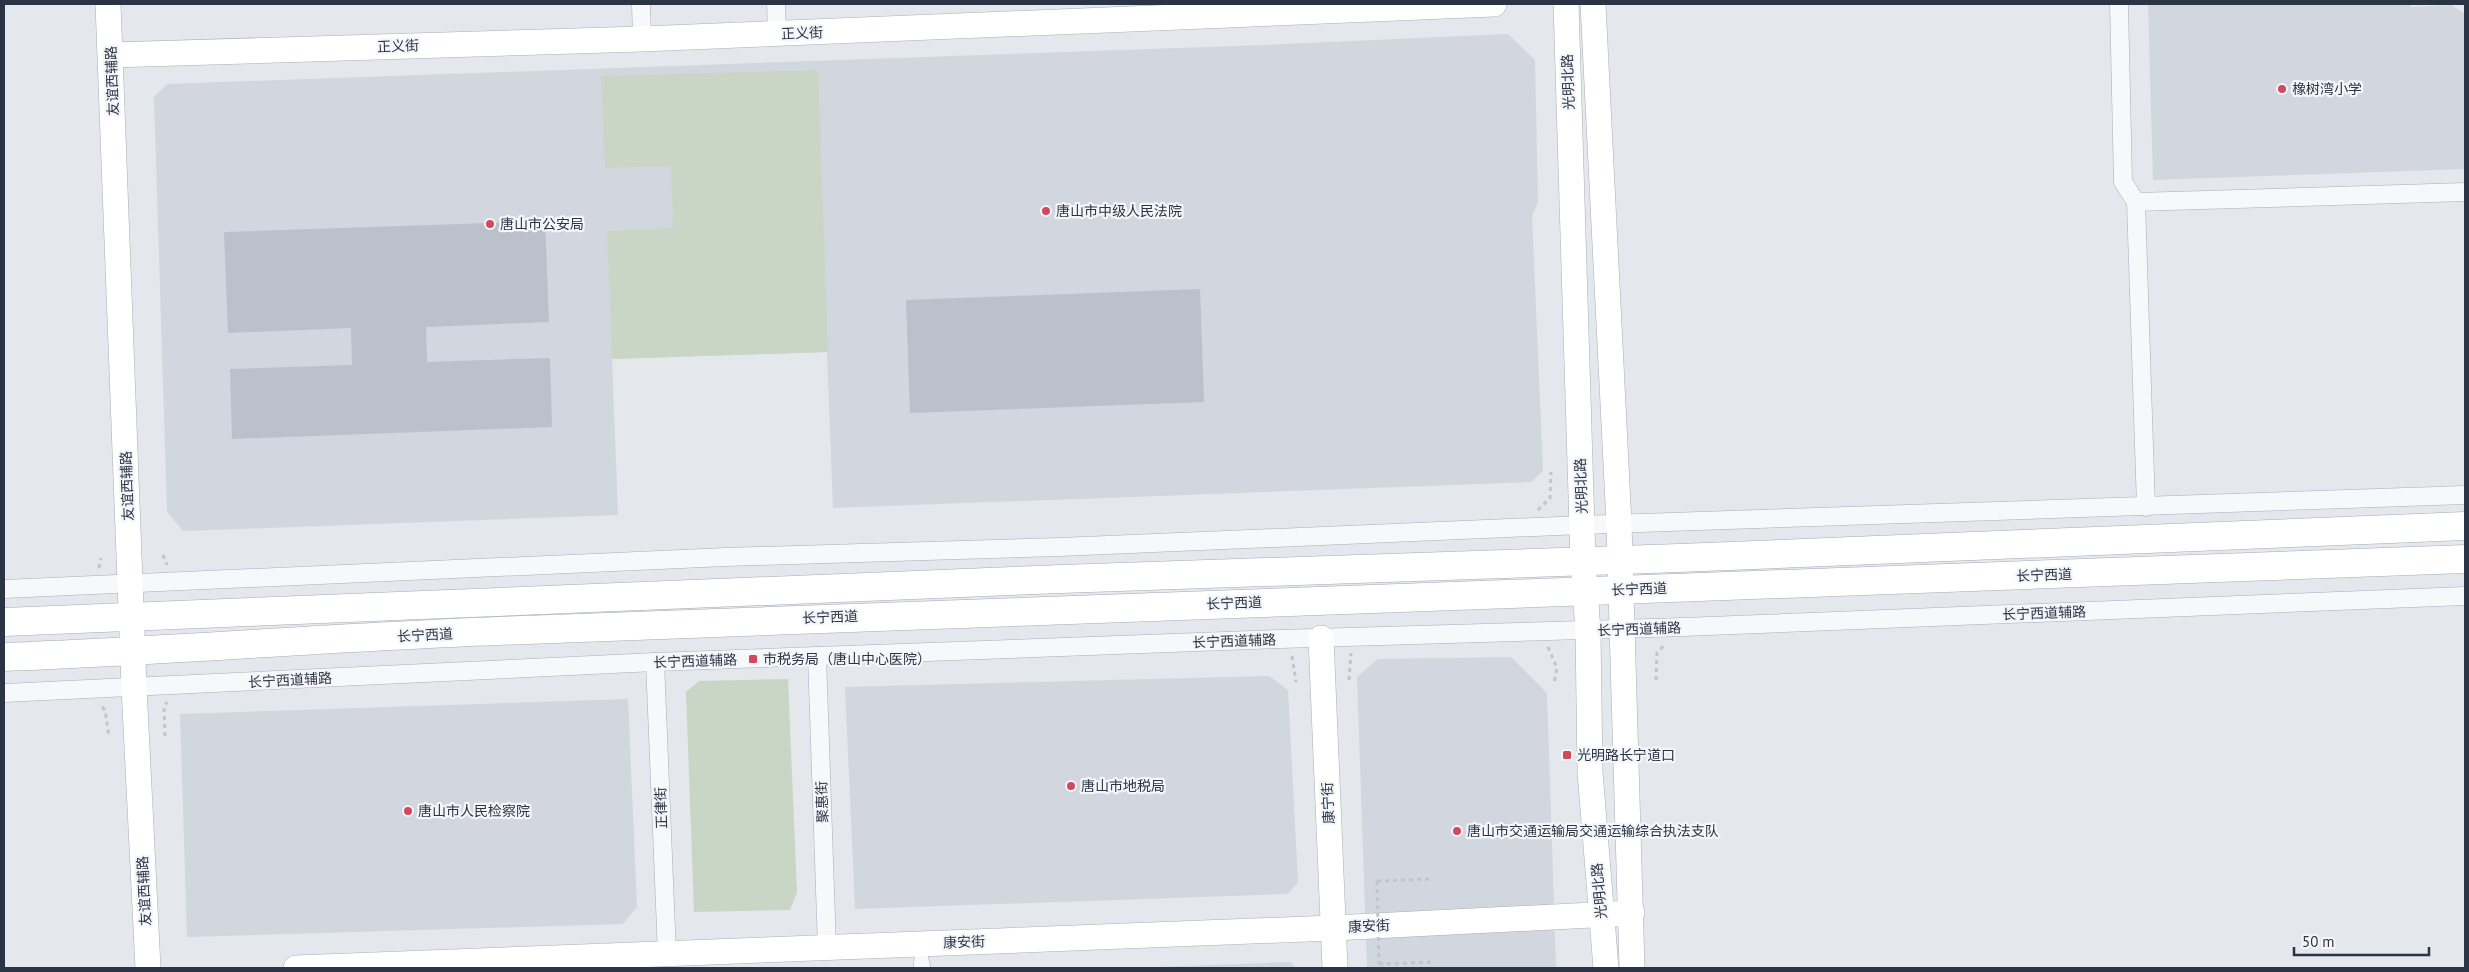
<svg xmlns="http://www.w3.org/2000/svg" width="2469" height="972" font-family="'PT Sans','Noto Sans SC',sans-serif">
  <rect width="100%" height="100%" fill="#e4e7ec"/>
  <!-- built -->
  <g fill="#d2d6de">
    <polygon points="2148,4 2410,4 2411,7 2451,5 2465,14 2465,169 2153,180"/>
    <polygon points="1508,34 1535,60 1538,202 1532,216 1543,471 1531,482 833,508 827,352 612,359 618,515 183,531 167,512 154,97 167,84 1265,45"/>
    <polygon points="1511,657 1547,693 1556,968 1367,968 1357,677 1378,659"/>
    <polygon points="1269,676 1288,690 1298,882 1288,894 855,909 845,687"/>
    <polygon points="628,699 637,907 623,924 187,937 180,714"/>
    <polygon points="1291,962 1295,968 1132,968"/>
  </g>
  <!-- green -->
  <g fill="#c9d6c5">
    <polygon points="818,70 828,352 612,359 607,231 673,228 671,166 605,168 601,76"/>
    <polygon points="788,679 797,892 790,910 694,912 686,692 699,681"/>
  </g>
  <!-- building -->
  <g fill="#bbc0ca">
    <polygon points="545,221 549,322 426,327 427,362 550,358 552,427 232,439 230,369 352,365 351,328 228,333 224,232"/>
    <polygon points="1200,289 1204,402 910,413 906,300"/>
  </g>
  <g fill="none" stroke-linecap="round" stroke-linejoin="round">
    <!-- lane casing -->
    <g stroke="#a9aeb7" stroke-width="10">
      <g id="lane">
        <polyline points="921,947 926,968"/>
        <polyline points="918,968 920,949"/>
      </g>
    </g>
    <!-- street casing -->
    <g stroke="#a9aeb7" stroke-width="19">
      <g id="street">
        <polyline points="641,4 642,39"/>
        <polyline points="776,4 777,34"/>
        <polyline points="2119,4 2123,182 2136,202 2146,507"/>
        <polyline points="2136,202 2465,192"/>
        <polyline points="4,589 726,557 1060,547 1582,525 2465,495"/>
        <polyline points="817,656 827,948"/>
        <polyline points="655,662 667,954"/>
        <polyline points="4,693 655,662 1280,639 1683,627 2465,596"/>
      </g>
    </g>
    <!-- secondary casing -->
    <g stroke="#a9aeb7" stroke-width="26">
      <g id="secondary">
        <polyline points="108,4 134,687 148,968"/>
        <polyline points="1566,4 1583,561 1588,631 1590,772 1606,968"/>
        <polyline points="1593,4 1619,524 1632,968"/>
        <polyline points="111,55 642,39 1494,4"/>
        <polyline points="1321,638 1335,968"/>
        <polyline points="296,968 1333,928 1632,913"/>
      </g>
    </g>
    <!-- primary casing -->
    <g stroke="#a3abb8" stroke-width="29">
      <g id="primary">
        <polyline points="4,622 1061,579 1679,558 2465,526"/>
        <path d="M4,657C169,651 333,637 498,631C1154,603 1810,584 2465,559"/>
      </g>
    </g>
    <!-- path -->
    <g stroke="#c2c5cb" stroke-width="3" stroke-dasharray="4 4" stroke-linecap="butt">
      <polyline points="1538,510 1550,498 1551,472"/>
      <polyline points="163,555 167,565"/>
      <polyline points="99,568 101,558"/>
      <polyline points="1548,647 1557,668 1554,684"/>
      <polyline points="1292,656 1296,682"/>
      <polyline points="1349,680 1351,653"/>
      <polyline points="1656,680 1657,653 1664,645"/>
      <polyline points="102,707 105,710 109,737"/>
      <polyline points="165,736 164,707 167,702"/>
      <polyline points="1377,881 1431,879"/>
      <polyline points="1379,964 1434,962"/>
    </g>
    <!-- lane -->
    <use href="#lane" stroke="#f7f8fa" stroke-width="9"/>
    <!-- street -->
    <use href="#street" stroke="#f7f8fa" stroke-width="18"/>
    <!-- secondary -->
    <use href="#secondary" stroke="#fff" stroke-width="25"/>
    <!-- primary -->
    <use href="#primary" stroke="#fff" stroke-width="28"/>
    <!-- path-bridge -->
    <polyline stroke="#c2c5cb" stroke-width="3" stroke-dasharray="4 4" stroke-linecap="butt" points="1377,881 1379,964"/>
  </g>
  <!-- markers -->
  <g fill="#d1495b" stroke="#f4f6f9" stroke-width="2">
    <circle cx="2282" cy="89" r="5"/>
    <circle cx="1046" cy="211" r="5"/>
    <circle cx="490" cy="224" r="5"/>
    <rect x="748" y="654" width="10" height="10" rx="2.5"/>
    <rect x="1562" y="750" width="10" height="10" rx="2.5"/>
    <circle cx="1071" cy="786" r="5"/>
    <circle cx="408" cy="811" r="5"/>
    <circle cx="1457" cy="831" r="5"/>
  </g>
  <g text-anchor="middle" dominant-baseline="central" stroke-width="4.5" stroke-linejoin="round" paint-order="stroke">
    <!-- street labels -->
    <g font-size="14" fill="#2b3445" stroke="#f4f6f9">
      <text transform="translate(802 33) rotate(-2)">正义街</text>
      <text transform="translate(398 46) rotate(-2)">正义街</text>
      <text transform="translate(112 81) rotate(-92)">友谊西辅路</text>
      <text transform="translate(1568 82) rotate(-92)">光明北路</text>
      <text transform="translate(127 486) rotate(-92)">友谊西辅路</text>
      <text transform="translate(1581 486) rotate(-92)">光明北路</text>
      <text transform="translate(2044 575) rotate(-2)">长宁西道</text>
      <text transform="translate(1639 589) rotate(-2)">长宁西道</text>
      <text transform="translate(1234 603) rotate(-2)">长宁西道</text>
      <text transform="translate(2044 613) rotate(-2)">长宁西道辅路</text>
      <text transform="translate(830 617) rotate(-2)">长宁西道</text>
      <text transform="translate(1639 629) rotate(-2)">长宁西道辅路</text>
      <text transform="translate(425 635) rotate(-3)">长宁西道</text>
      <text transform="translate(1234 641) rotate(-2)">长宁西道辅路</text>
      <text transform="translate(695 661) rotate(-2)">长宁西道辅路</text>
      <text transform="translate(290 680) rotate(-3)">长宁西道辅路</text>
      <text transform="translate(822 802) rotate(-92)">聚惠街</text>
      <text transform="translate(1328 803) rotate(-93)">康宁街</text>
      <text transform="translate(661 808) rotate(-92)">正律街</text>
      <text transform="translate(144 891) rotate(-93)">友谊西辅路</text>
      <text transform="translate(1599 891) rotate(-95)">光明北路</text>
      <text transform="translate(1369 926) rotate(-3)">康安街</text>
      <text transform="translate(964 942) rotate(-2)">康安街</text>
    </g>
    <!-- poi labels -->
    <g font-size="14" fill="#2b3445" stroke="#f4f6f9" text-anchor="start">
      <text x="2292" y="89">橡树湾小学</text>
      <text x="1056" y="211">唐山市中级人民法院</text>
      <text x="500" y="224">唐山市公安局</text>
      <text x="763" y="659">市税务局（唐山中心医院）</text>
      <text x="1577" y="755">光明路长宁道口</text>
      <text x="1081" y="786">唐山市地税局</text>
      <text x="418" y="811">唐山市人民检察院</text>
      <text x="1467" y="831">唐山市交通运输局交通运输综合执法支队</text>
    </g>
  </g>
  <!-- border -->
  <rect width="2469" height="972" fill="none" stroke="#2b3445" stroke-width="10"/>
  <!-- scale -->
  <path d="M2294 947v8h135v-8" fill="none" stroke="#2b3445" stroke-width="2.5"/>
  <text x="2302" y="947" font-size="15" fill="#2b3445" stroke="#f4f6f9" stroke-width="4" paint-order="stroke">50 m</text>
</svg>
